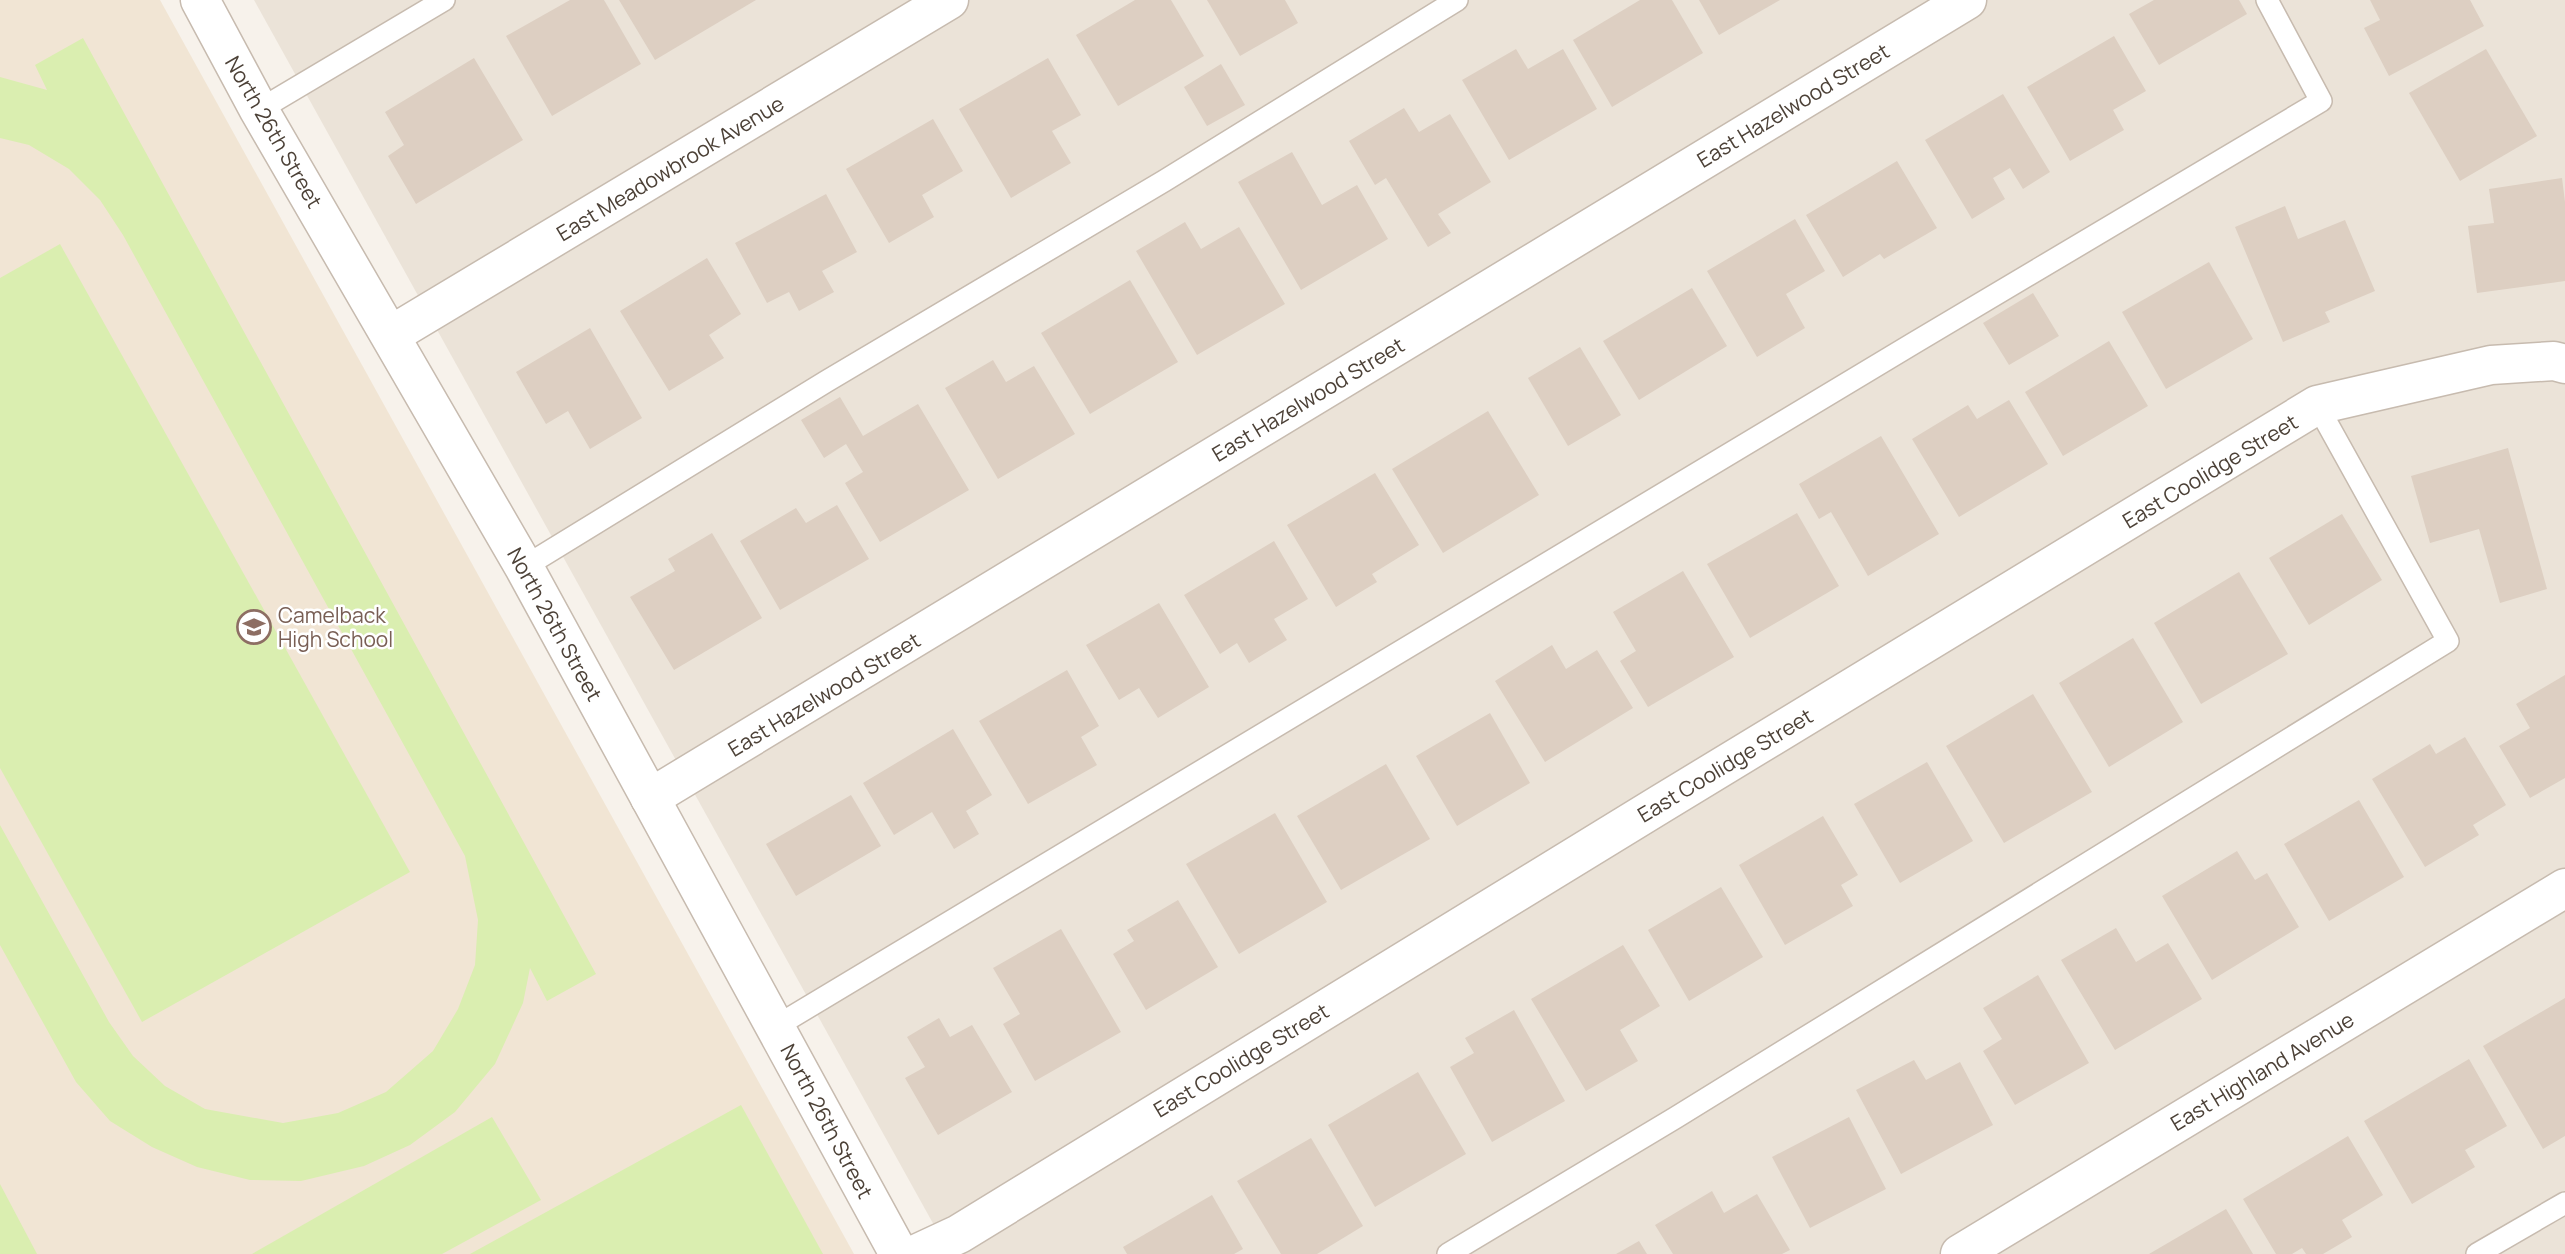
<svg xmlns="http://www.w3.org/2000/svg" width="2565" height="1254" font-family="Manrope,sans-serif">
  <rect width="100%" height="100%" fill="#f7f2eb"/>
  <!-- residential -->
  <polygon fill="#ebe3d8" points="254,0 2565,0 2565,1254 950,1254"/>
  <!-- education -->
  <polygon fill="#f1e5d4" points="0,0 160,0 854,1254 0,1254"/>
  <!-- green -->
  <g fill="#daeeb0">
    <polygon points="83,38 596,974 547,1001 530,968 523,1003 495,1064 455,1112 410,1145 364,1166 301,1181 250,1180 197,1167 152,1147 110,1121 76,1082 0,945 0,825 109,1022 133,1056 165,1086 205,1109 283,1123 338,1113 386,1092 433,1051 458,1009 475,965 478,920 465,856 123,235 100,200 69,169 29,145 0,138 0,77 47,90 35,65"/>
    <polygon points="60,244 410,872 142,1022 0,768 0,278"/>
    <polygon points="741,1105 823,1254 470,1254"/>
    <polygon points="492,1117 541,1200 442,1254 252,1254"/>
    <polygon points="0,1184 37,1254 0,1254"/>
  </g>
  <!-- building -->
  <g fill="#ddcfc2">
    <polygon points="570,0 604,0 641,64 552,116 506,36"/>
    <polygon points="619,0 756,0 655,60"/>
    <polygon points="1135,0 1171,0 1204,56 1118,106 1076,35"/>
    <polygon points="1207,0 1285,0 1298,23 1240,56"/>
    <polygon points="1640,0 1672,0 1703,53 1612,107 1573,40"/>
    <polygon points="1699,0 1780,0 1719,35"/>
    <polygon points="2154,0 2239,0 2247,14 2159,65 2129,14"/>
    <polygon points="2370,0 2470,0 2484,26 2389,76 2364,28 2380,20"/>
    <polygon points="2114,36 2146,91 2113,110 2124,130 2070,161 2027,87"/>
    <polygon points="1516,49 1528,69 1563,49 1597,109 1509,160 1462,80"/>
    <polygon points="2486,49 2537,136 2460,181 2409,93"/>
    <polygon points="474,58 523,140 416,204 388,156 404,145 385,112"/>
    <polygon points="1048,58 1081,115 1052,131 1071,163 1011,198 959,109"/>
    <polygon points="1221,64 1245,105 1207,126 1184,87"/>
    <polygon points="2003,94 2050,172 2023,189 2010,168 1993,178 2005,199 1972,219 1925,140"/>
    <polygon points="1404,108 1419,132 1450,114 1491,182 1438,214 1451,233 1428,247 1386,178 1375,185 1349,141"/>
    <polygon points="933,119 963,171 922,195 934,217 889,243 846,169"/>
    <polygon points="1292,152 1322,205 1357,185 1388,239 1301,290 1238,182"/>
    <polygon points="1897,161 1937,228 1884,259 1880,254 1843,277 1806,215"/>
    <polygon points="2562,178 2565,202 2565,281 2477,293 2468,226 2494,223 2489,189"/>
    <polygon points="826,194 857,252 822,271 834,292 799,311 789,292 767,303 735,243"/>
    <polygon points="2285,206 2298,239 2345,220 2375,291 2325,312 2330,322 2283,342 2235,227"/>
    <polygon points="1795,219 1825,271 1786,294 1805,328 1757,357 1707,271"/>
    <polygon points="1185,222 1201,249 1239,227 1285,304 1197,355 1136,251"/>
    <polygon points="707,258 741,314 709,335 724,358 669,391 620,311"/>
    <polygon points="2209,262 2253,339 2166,389 2122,312"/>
    <polygon points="1130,280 1178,362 1090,414 1041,333"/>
    <polygon points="1692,288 1727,346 1639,400 1603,341"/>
    <polygon points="2033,293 2059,336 2009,365 1983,323"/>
    <polygon points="590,328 642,418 590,449 568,411 546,424 516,372"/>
    <polygon points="2109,341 2148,406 2063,456 2025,392"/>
    <polygon points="1580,347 1621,415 1568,446 1528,378"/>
    <polygon points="993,360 1006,382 1034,366 1075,434 998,479 945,388"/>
    <polygon points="840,397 863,436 918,404 969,490 880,542 845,483 863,472 846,444 824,458 801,420"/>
    <polygon points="2009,400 2048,464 1959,517 1912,439 1968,405 1977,419"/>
    <polygon points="1488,411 1539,495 1443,553 1392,469"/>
    <polygon points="1881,436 1939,534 1868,576 1831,512 1819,519 1799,484"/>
    <polygon points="2508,448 2547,589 2500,603 2479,529 2430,543 2411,476"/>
    <polygon points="1375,473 1419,545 1372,574 1377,582 1336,607 1287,525"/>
    <polygon points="837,505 869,559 780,610 740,541 796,508 806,523"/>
    <polygon points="1797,513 1839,586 1750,638 1707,564"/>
    <polygon points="2342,514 2382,580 2309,625 2269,558"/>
    <polygon points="712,533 762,618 674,670 630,597 675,571 668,559"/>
    <polygon points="1274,541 1308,599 1274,619 1287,640 1249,663 1237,643 1220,654 1184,595"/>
    <polygon points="1683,571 1734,657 1648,707 1620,661 1636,651 1613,612"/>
    <polygon points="2239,572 2288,654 2201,704 2154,623"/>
    <polygon points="1159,603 1209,687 1158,718 1139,688 1119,700 1086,645"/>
    <polygon points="2133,638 2183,722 2109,767 2059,683"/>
    <polygon points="1552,645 1566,669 1597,650 1633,708 1545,762 1495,681"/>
    <polygon points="1067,670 1099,726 1081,737 1097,765 1028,804 979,721"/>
    <polygon points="2565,675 2565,778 2530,798 2499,746 2530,728 2516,704"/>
    <polygon points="2033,694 2092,792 2004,843 1946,746"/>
    <polygon points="1490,713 1530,783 1457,826 1416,756"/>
    <polygon points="953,729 992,795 966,811 979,834 954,849 932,812 894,835 863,783"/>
    <polygon points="2465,737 2506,805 2473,825 2479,835 2425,867 2372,779 2430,744 2436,754"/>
    <polygon points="1927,762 1973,841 1900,883 1854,804"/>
    <polygon points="1386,764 1430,839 1341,890 1297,816"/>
    <polygon points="851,795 881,846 796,896 766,844"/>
    <polygon points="2359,800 2404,877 2329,921 2284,844"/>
    <polygon points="1275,813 1327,902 1239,954 1186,864"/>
    <polygon points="1823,816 1858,875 1841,885 1853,906 1785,945 1739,865"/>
    <polygon points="2237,851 2255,880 2267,873 2299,927 2212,980 2162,896"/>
    <polygon points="1721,887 1763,957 1689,1001 1648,930"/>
    <polygon points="1178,900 1218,967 1146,1010 1113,954 1134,941 1127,930"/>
    <polygon points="2116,928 2136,962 2168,943 2202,999 2115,1050 2061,960"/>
    <polygon points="1061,929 1121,1032 1035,1081 1003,1024 1020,1014 993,968"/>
    <polygon points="1623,945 1660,1006 1620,1030 1638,1061 1586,1091 1531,999"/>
    <polygon points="2038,975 2089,1063 2015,1105 1983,1051 2002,1039 1983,1008"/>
    <polygon points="2565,998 2565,1136 2543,1149 2483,1046"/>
    <polygon points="1514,1010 1565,1101 1492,1142 1450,1067 1474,1053 1465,1038"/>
    <polygon points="939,1018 950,1037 972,1025 1012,1092 938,1135 905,1078 925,1067 907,1037"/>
    <polygon points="2469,1059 2507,1126 2465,1150 2475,1167 2412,1204 2364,1121"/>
    <polygon points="1914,1060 1926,1080 1960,1062 1993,1125 1901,1174 1856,1090"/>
    <polygon points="1418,1072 1466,1154 1375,1207 1328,1125"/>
    <polygon points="1849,1117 1886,1189 1810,1228 1772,1157"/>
    <polygon points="2348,1136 2383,1195 2342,1220 2352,1237 2323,1254 2306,1254 2302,1248 2292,1254 2276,1254 2243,1199"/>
    <polygon points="1311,1138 1363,1226 1317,1254 1281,1254 1237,1181"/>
    <polygon points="1712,1191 1724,1213 1757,1194 1790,1250 1782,1254 1673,1254 1655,1225"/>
    <polygon points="1212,1195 1243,1249 1234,1254 1127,1254 1123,1247"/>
    <polygon points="2226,1209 2253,1254 2149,1254"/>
    <polygon points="1639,1241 1647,1254 1616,1254"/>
  </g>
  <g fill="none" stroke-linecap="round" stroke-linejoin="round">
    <!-- service casing -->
    <g stroke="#c7bbaf" stroke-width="24">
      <g id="service">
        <polyline points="259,110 444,0"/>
        <polyline points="524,567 827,381 1164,181 1457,0"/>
        <polyline points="775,1027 1914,343 2321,101 2267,0"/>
        <polyline points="1448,1254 1675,1118 2448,641 2317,405"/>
        <polyline points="2477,1254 2565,1203"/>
      </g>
    </g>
    <!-- minor casing -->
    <g stroke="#c7bbaf" stroke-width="41">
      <g id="minor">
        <polyline points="200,0 259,110 524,567 899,1254"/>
        <polyline points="391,335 949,0"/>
        <polyline points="650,798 1967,0"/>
        <polyline points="916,1254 959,1234 1659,805 2317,405 2491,365 2554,361 2565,364"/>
        <polyline points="1960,1254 2565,888"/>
      </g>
    </g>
    <!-- service -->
    <use href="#service" stroke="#fff" stroke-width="21"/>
    <!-- minor -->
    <use href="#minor" stroke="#fff" stroke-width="38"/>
  </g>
  <!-- icons -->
  <defs>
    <g id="school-ring" transform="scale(1.75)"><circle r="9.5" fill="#fff" stroke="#8d6e63" stroke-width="1.5"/><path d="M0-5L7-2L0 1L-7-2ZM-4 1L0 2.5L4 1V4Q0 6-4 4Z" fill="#8d6e63"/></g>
  </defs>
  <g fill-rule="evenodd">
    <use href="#school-ring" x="254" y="627"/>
  </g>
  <g text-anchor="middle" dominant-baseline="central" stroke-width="5" stroke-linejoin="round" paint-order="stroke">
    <!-- street labels -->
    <g font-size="21" fill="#4c4137" stroke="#fff">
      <text transform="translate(1793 105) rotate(-31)">East Hazelwood Street</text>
      <text transform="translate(274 132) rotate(60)">North 26th Street</text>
      <text transform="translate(670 168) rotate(-31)">East Meadowbrook Avenue</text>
      <text transform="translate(1308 399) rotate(-31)">East Hazelwood Street</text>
      <text transform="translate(2210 471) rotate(-31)">East Coolidge Street</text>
      <text transform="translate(555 624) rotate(61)">North 26th Street</text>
      <text transform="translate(824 694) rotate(-31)">East Hazelwood Street</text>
      <text transform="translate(1725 765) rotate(-31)">East Coolidge Street</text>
      <text transform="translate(1241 1060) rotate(-31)">East Coolidge Street</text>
      <text transform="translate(2262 1071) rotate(-31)">East Highland Avenue</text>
      <text transform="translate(827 1121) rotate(62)">North 26th Street</text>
    </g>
    <!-- education labels -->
    <g font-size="21" fill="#785e54" stroke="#fff" text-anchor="start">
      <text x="278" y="615">Camelback<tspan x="278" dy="24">High School</tspan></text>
    </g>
  </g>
</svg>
